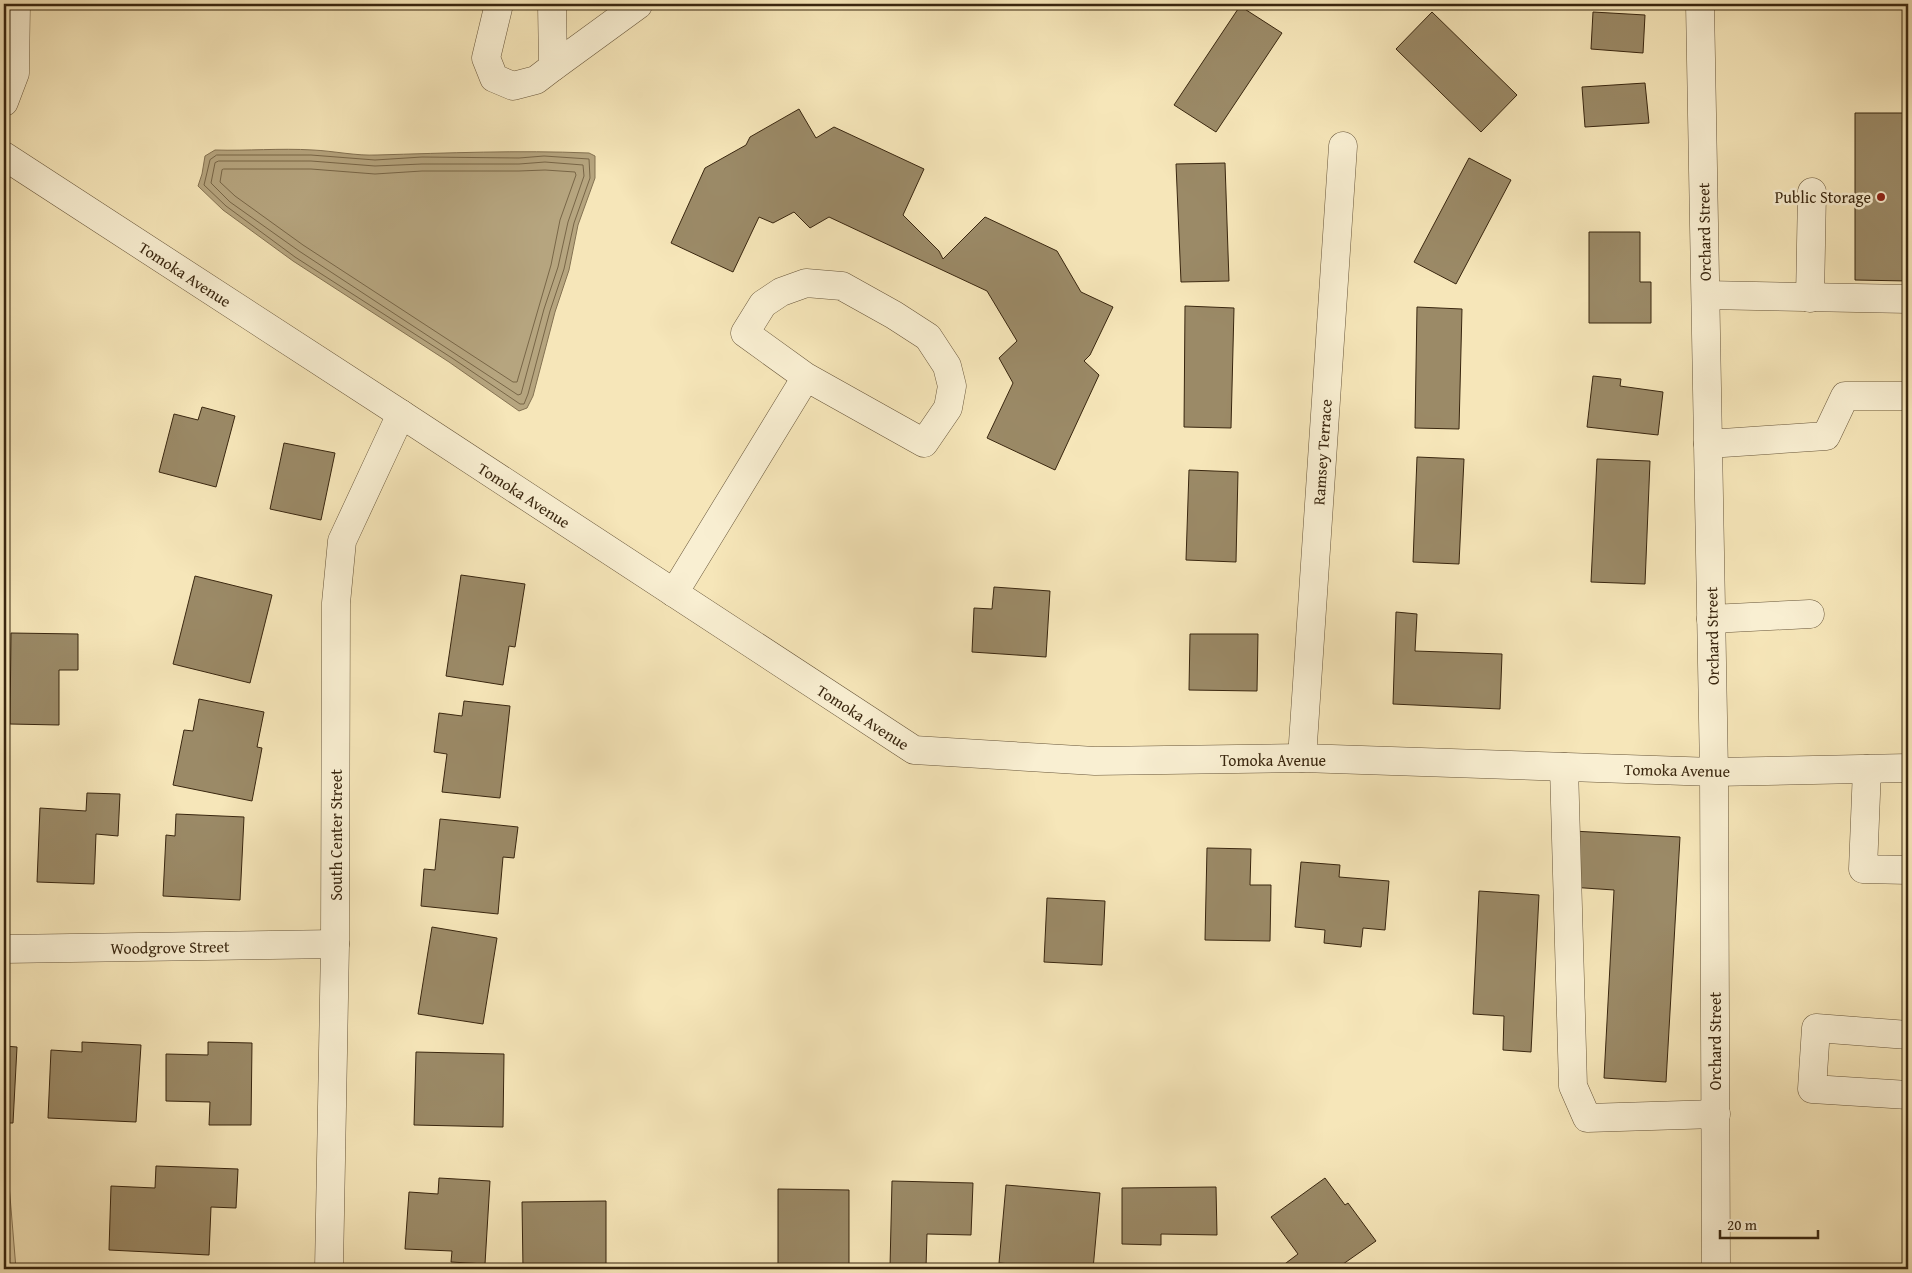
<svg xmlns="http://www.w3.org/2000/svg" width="1912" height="1273" font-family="'Gentium Book Plus',serif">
  <defs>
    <pattern id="forest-firs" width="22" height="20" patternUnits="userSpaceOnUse" patternTransform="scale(1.25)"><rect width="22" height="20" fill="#d6c59c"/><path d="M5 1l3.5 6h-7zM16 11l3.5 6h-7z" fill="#b8a985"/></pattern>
  </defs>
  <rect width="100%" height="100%" fill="#f6e6b9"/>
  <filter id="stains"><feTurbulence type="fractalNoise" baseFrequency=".004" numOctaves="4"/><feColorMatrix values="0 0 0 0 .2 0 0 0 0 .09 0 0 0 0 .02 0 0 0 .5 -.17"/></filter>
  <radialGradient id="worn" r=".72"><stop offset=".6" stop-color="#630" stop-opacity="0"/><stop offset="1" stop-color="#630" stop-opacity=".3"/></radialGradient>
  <!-- forest -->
  <polygon fill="url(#forest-firs)" stroke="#887656" points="4,1172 8,1172 16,1269 4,1269"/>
  <!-- water -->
  <path fill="#b6a57f" stroke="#847252" d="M215,150C247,151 280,148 313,150C334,151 356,156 377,155C448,153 519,150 589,153L595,156V178L578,225L569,270L555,312L533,396L527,408L519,411L449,362L293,261L223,210L198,186L202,174L205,156Z"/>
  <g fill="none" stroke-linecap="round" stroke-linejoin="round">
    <!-- shore -->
    <g stroke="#786647" stroke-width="1">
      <polygon points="217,155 311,155 375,160 422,157 519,158 544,156 589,159 590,178 574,223 564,269 550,311 528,394 524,404 520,404 452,358 295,257 226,206 204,185 210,160"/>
      <polygon points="219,161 311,161 375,166 422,164 519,164 545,162 583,165 584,176 568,222 558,267 544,309 521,394 518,395 299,251 230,202 211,183 215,163"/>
      <polygon points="224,169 311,169 375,174 422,171 519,171 545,170 575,172 576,175 560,220 551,265 517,382 513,382 303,245 235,196 220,182 222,170"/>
    </g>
  </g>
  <!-- building -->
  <g fill="#9b8a67" stroke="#39260f">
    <polygon points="1240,6 1282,33 1216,132 1174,105"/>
    <polygon points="1432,12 1517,95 1481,132 1396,49"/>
    <polygon points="1593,12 1645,15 1643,53 1591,49"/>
    <polygon points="1645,83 1649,123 1585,127 1582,87"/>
    <polygon points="799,109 816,138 834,127 924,169 903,215 939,251 943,259 985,217 1057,251 1081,292 1113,307 1090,355 1084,361 1099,375 1055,470 987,438 1013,383 999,358 1017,341 987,291 829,217 810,228 794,212 773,223 759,217 733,272 671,243 705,168 746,145 750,137"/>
    <polygon points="1855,113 1908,113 1908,281 1855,280"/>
    <polygon points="1469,158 1511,180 1456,284 1414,262"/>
    <polygon points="1225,163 1229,281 1181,282 1176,164"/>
    <polygon points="1589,232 1640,232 1640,282 1651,282 1651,323 1589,323"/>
    <polygon points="1185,306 1234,308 1231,428 1184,427"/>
    <polygon points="1417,307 1462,309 1459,429 1415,428"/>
    <polygon points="1593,376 1621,379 1620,386 1663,392 1658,435 1587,427"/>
    <polygon points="202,407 235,416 216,487 159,472 174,414 198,420"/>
    <polygon points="284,443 335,453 321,520 270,509"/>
    <polygon points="1417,457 1464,459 1459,564 1413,562"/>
    <polygon points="1597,459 1650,461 1645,584 1591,582"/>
    <polygon points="1189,470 1238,472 1236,562 1186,560"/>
    <polygon points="461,575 525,584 515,647 509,646 503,685 446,676"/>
    <polygon points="195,576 272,595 250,683 173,664"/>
    <polygon points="994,587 1050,591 1046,657 972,652 974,608 992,609"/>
    <polygon points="1396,612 1417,614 1415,651 1502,654 1500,709 1393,704"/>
    <polygon points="11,633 78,634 78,670 59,670 59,725 10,724"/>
    <polygon points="1190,634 1258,634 1257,691 1189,690"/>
    <polygon points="199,699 264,712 257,747 262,748 252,801 173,785 184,730 193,731"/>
    <polygon points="464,701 510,706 500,798 442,792 447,754 434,752 439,713 462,716"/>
    <polygon points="87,793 120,794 118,836 96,834 94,884 37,882 40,808 86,811"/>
    <polygon points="4,795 9,795 8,877 4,876"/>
    <polygon points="176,814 244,817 240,900 163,896 166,835 175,836"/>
    <polygon points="440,819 518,827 514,858 503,857 498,914 421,906 424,869 435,870"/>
    <polygon points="1573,831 1680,837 1666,1082 1604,1078 1614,890 1570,887"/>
    <polygon points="1207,848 1251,849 1250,885 1271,885 1270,941 1205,940"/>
    <polygon points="1301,862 1340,865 1339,877 1389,881 1385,930 1363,928 1361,947 1324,943 1325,930 1295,927"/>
    <polygon points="1479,891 1539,895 1531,1052 1503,1050 1504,1016 1473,1014"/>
    <polygon points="1047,898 1105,901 1102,965 1044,962"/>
    <polygon points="432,927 497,938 483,1024 418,1014"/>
    <polygon points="82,1042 141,1045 136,1122 48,1118 51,1050 82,1052"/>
    <polygon points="208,1042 252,1043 251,1125 209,1125 210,1102 166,1101 166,1054 208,1055"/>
    <polygon points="4,1046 17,1047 13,1123 4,1123"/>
    <polygon points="416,1052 504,1054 503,1127 414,1125"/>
    <polygon points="156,1166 238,1169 236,1208 211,1207 209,1255 109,1250 111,1186 155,1188"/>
    <polygon points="439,1178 490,1181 485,1264 451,1262 452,1251 405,1249 409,1192 438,1194"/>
    <polygon points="1325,1178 1345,1205 1348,1203 1376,1241 1336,1269 1278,1269 1298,1254 1271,1217"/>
    <polygon points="892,1181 973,1183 971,1235 927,1234 926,1267 890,1267"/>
    <polygon points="1006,1185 1100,1193 1093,1269 1069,1269 999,1263"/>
    <polygon points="1216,1187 1217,1235 1161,1234 1161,1245 1122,1244 1122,1188"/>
    <polygon points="778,1189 849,1190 849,1269 778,1268"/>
    <polygon points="606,1201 606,1269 523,1269 522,1202"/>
  </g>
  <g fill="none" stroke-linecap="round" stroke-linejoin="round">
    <!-- minor casing -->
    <g stroke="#68563a" stroke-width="29">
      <g id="minor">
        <polyline points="499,4 486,58 494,78 513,86 536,80 553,67 552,4"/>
        <polyline points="1700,4 1714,772 1716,1269"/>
        <polyline points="553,67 638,5"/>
        <polyline points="4,102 15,73 16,4"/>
        <polyline points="4,156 401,414 914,750 1095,761 1302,758 1714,772 1908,768"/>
        <polyline points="1706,295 1908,299"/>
        <polyline points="1810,298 1812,192"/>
        <polyline points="1708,444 1826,436 1845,396 1908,396"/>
        <polyline points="674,593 806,377 745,333 763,304 781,292 806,283 842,286 894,315 928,337 947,366 952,386 948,408 924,443 806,377"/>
        <polyline points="1711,619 1810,614"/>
        <polyline points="1302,758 1343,146"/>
        <polyline points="1564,767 1573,1086 1587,1118 1716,1114"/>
        <polyline points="1867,769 1863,869 1908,870"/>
        <polyline points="4,949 335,944"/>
        <polyline points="1908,1035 1816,1028 1812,1089 1908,1095"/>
        <polyline points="329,1269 335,944 336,603 342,541 401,414"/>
      </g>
    </g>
    <!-- minor -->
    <use href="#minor" stroke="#f9efd2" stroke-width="28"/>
  </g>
  <!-- markers -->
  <circle fill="#8f2418" stroke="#f9efd2" stroke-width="2" cx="1881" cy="197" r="5"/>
  <g text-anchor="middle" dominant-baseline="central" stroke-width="5" stroke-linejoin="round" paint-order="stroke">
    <!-- poi labels -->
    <g font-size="16" fill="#39260f" stroke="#f9efd2" text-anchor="end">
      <text x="1871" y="197">Public Storage</text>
    </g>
    <!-- street labels -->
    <g font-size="16" fill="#39260f" stroke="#f9efd2">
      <text transform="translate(1704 232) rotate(-91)">Orchard Street</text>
      <text transform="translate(185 274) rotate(33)">Tomoka Avenue</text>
      <text transform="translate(1322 452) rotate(-86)">Ramsey Terrace</text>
      <text transform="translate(524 495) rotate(33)">Tomoka Avenue</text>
      <text transform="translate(1712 636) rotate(-91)">Orchard Street</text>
      <text transform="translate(863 717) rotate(33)">Tomoka Avenue</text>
      <text x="1273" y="760">Tomoka Avenue</text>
      <text transform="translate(1677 770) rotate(1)">Tomoka Avenue</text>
      <text transform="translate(336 835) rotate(-90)">South Center Street</text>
      <text transform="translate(170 947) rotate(-1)">Woodgrove Street</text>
      <text transform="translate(1715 1041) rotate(-90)">Orchard Street</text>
    </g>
  </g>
  <!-- margin -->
  <rect width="1912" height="1273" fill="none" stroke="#f6e6b9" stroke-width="20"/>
  <rect x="5" y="5" width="1902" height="1263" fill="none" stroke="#39260f" stroke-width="2.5"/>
  <rect x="10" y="10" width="1892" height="1253" fill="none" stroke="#39260f"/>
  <!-- scale -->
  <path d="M1720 1230v8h98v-8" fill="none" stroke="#39260f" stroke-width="2.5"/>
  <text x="1727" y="1230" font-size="15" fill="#39260f" stroke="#f9efd2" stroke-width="4" paint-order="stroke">20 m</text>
  <rect width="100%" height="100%" filter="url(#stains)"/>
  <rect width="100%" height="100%" fill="url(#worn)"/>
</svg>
